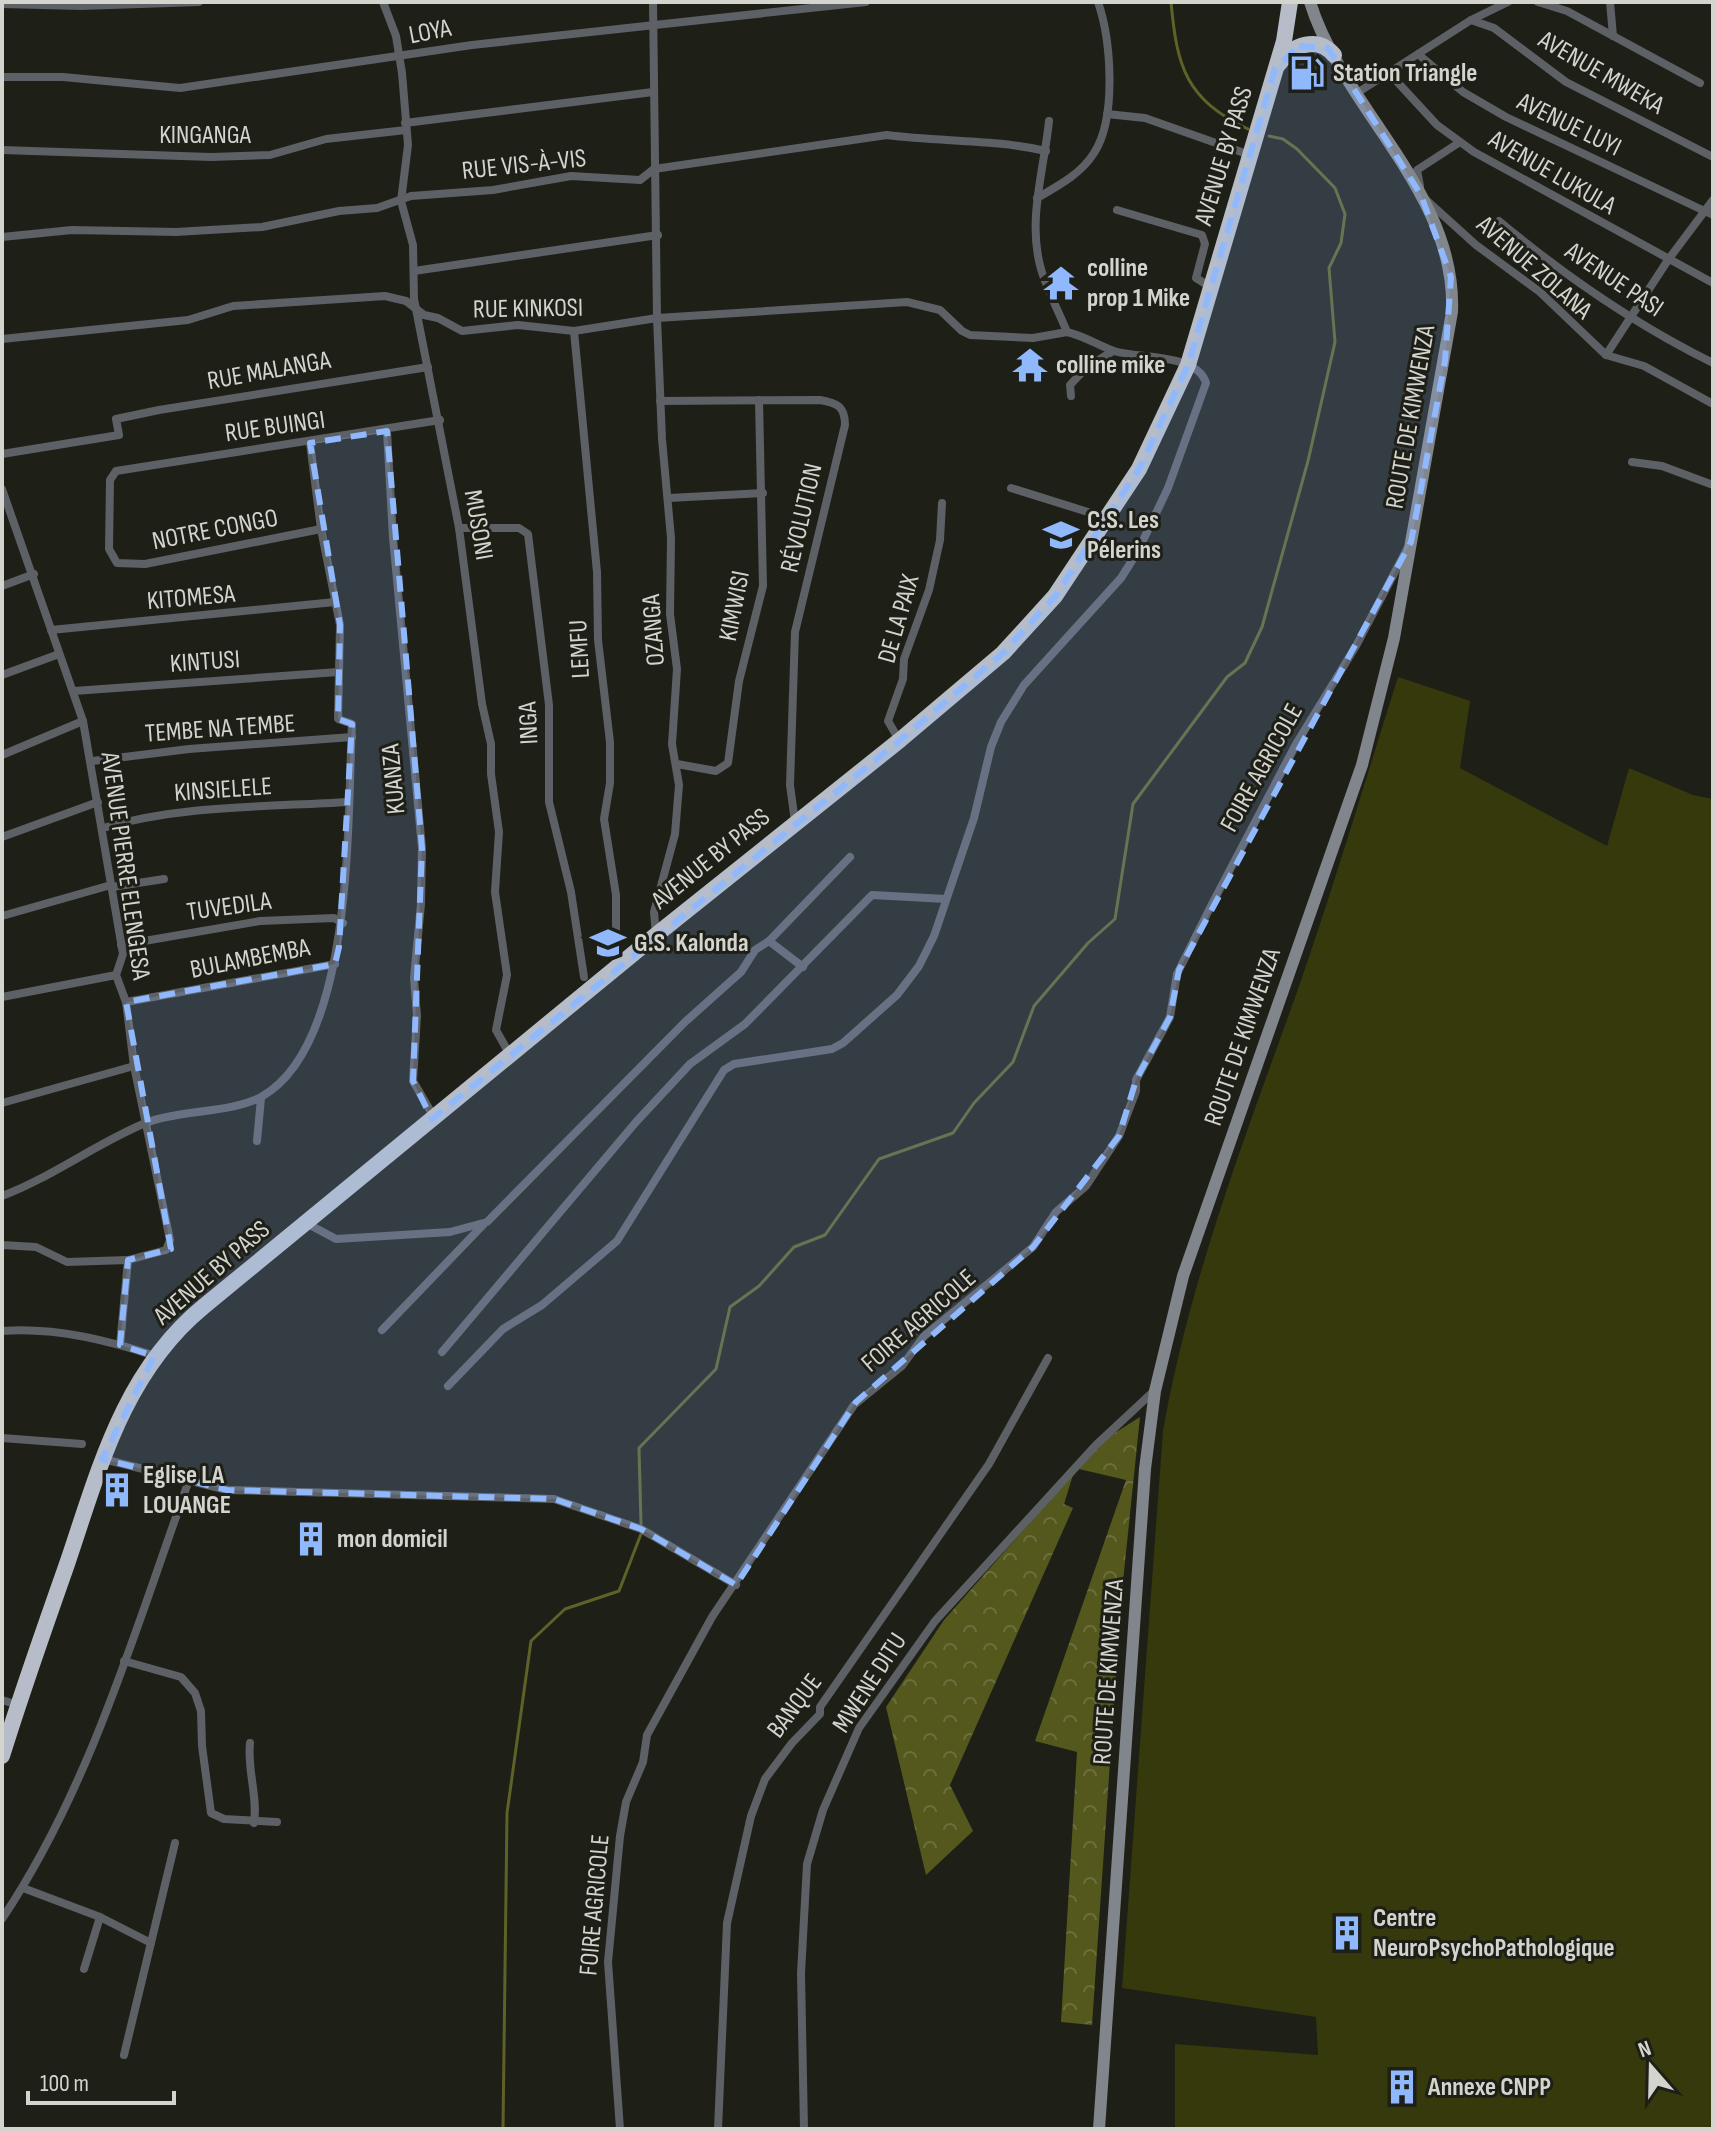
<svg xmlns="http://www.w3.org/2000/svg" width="1715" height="2131" viewBox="0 0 1715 2131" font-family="'Sofia Sans Condensed',sans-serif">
<defs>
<pattern id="forest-crowns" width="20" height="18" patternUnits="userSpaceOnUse" patternTransform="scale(2)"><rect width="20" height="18" fill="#54581d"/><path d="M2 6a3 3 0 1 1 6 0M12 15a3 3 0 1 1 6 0" fill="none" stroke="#6c6f3d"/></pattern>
</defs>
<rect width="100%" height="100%" fill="#1e1f16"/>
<path fill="#36390c" d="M1398,677L1470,701L1460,768L1607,846L1629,768L1693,795L1713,799V2129H1175V2044L1318,2055L1316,2017L1122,1988L1163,1431C1190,1277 1246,1135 1298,989C1334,886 1365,781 1398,677Z"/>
<polygon fill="url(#forest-crowns)" points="1140,1417 1121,1601 1092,2025 1061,2022 1077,1752 1035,1741 1126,1480 1079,1469 1073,1475 1064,1504 1073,1508 950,1785 973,1831 926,1875 886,1707 944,1620 1102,1441"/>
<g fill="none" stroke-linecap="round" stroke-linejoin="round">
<g stroke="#5e6228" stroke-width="3">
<path d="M1171,2C1177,68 1186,99 1248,129"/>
<polyline points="641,1524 639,1448 716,1369 730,1307 759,1286 794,1247 825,1235 879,1159 953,1133 974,1103 1013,1062 1034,1006 1088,943 1115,919 1133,804 1227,677 1245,663 1262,627 1308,461 1335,342 1329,268 1341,243 1345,214 1335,188 1297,149 1283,139 1269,136"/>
<polyline points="503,2129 507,1813 531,1641 565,1609 619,1591 641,1534"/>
</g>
<g stroke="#5d6064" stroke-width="8">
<polyline points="383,2 396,36 402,73 408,145 401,201 413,245 414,299 459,528 482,704 491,744 491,774 499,832 495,892 507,975 496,1030 510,1055"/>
<polyline points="653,2 657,318 662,439 671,538 670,614 677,669 672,744 679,785 675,834 654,912 656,935"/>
<polyline points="1538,2 1567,11 1700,83"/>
<polyline points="1610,2 1613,36"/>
<polyline points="2,4 81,6 199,2"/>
<polyline points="1471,20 1494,28 1566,82 1713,157"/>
<polyline points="1418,54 1463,92 1506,117 1713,215"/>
<polyline points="1389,73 1437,125 1474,152 1713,283"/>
<polyline points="2,77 63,77 180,88 472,45 866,2"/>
<polyline points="1357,93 1471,20 1508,2"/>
<polyline points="1107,114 1145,118 1250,155"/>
<polyline points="405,123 653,92"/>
<polyline points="2,150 211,157 270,155 326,139 406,130"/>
<polyline points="1420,186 1417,170 1460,142"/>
<path d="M1037,198C1058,186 1081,174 1094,153C1117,118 1111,40 1098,2"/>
<polyline points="1424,198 1476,245 1540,292 1606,355 1644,366 1713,404"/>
<polyline points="1117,210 1202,235 1205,244 1196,278 1209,286"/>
<path d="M1499,221C1565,276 1636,325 1713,363"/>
<path d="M2,237L72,230L176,232L262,227L339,211L377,208L411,196L493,190L571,176L640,180L654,169L887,135C940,142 993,139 1046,151"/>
<polyline points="414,271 658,235"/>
<polyline points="574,331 597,572 598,640 610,742 610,783 604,819 616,895 616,947 622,962"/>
<polyline points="2,339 188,320 233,306 385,296 406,301 424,315 438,318 462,331 518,325 574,331 657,318 907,302 940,310 962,331 970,335 1033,338 1067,332"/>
<polyline points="1606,355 1668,260 1713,200"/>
<polyline points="1071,396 1070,385 1086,368 1113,351"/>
<path d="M660,401L820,400C837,403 845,406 845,425L795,632L790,785L795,822"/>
<polyline points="387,431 393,537 422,848 421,904 414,978 417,1016 413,1081 434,1117"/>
<polyline points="2,454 119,435 116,419 159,410 428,367"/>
<polyline points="1632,462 1662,466 1713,485"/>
<polyline points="1011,488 1107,518"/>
<polyline points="2,489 83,721 123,954 116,975 126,1002 134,1066 170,1240 166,1250 128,1260 67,1262 36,1247 2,1245"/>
<polyline points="669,498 763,493"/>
<polyline points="459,528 519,528 528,534 549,705 549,802 571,892 584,977"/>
<polyline points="321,529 145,564 117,563 109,549 110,480 116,471 440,420"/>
<polyline points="2,586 34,574"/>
<polyline points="51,630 335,602"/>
<polyline points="2,675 59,654"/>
<polyline points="74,691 338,672"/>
<polyline points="899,740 888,721 903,679 904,659 929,590 940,540 942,503"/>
<polyline points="2,755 83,721"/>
<polyline points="92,761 189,749 352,737"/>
<polyline points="677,764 716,771 728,763 739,681 763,586 759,400"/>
<path d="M103,828C182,805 266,807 348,802"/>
<polyline points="2,837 98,802"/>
<polyline points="112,887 164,879"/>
<polyline points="2,916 111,885"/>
<polyline points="769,941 803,967"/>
<polyline points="121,945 260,921 334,918 343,923"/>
<polyline points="2,997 116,975"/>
<polyline points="126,1002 335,964"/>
<polyline points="2,1103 134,1066"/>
<polyline points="257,1141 261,1098"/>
<path d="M2,1196C52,1177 94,1145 143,1124C175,1110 233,1113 261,1097C355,1045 347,817 352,724L338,719L340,625L321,529L310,443"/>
<polyline points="308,1224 336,1239 450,1232 487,1222 685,1022 741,972 755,950 769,941 850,857"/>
<polyline points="382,1330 483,1225"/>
<path d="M2,1331C52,1327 108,1340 155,1356"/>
<polyline points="120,1345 128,1260"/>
<polyline points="442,1352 636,1122 690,1064 745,1024 872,895 946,899"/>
<path d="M448,1386L503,1329L542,1305L617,1241L724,1070L734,1064L832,1049L843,1043L897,995L919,966L934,936L974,818L991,747L1001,722L1024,685L1121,578L1138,551L1168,488L1206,383C1197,353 1139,359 1114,351C1098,345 1084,336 1067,332C1059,312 1047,290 1041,269C1027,221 1044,170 1049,121"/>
<polyline points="2,1438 82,1444"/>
<polyline points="103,1459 227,1490 554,1499 641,1529 736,1585"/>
<polyline points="124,1661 181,1677 195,1693 201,1711 202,1746 211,1813 224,1819 277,1822"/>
<polyline points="2,1700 18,1705"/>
<path d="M250,1743C247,1771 258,1795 254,1823"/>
<polyline points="23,1888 100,1917 151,1943"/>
<path d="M2,1919C90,1788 135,1630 188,1483"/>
<polyline points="84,1969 100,1917"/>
<polyline points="124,2055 175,1843"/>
<polyline points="620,2129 608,1962 620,1836 626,1802 643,1762 647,1735 712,1617 854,1405 902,1366 924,1336 1033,1247 1056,1212 1086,1186 1119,1136 1136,1091 1136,1080 1170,1017 1177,974 1211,906 1296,744 1356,646 1407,549"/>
<polyline points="718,2129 727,1923 751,1816 765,1779 792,1743 820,1714 820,1707 989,1464 1048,1358"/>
<polyline points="804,2129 801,1973 807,1864 823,1810 859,1728 935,1621 1096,1445 1154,1391"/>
</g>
<path stroke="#81858c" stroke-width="12" d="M1099,2129L1145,1469L1155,1391L1183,1276L1362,765L1394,638L1452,312C1457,192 1343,109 1310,2"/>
<g stroke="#b6bdc8" stroke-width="16">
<path d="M1279,64C1292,45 1317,35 1334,55"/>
<path d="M2,1756C22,1691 45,1627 67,1564C99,1470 123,1373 203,1307L656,935L900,740L1003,653L1055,596L1139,469L1188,365L1284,41L1290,2"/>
</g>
</g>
<path fill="#90b8fd" fill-opacity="0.2" stroke="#90b8fd" stroke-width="6" stroke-dasharray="16 10" stroke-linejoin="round" d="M1299,46L1328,48L1421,195L1451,277L1445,361L1411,542L1179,970L1170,1017L1136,1080L1119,1136L1033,1247L856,1402L736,1585L641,1529L554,1499L227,1490L102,1459L154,1356L120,1345L128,1260L171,1249L126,1002L335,964L339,947L352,724L338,719L340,625L310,443L387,431L422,848L413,1081L432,1119L900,740L1003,653L1055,596L1139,469L1188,365L1275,69Z"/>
<defs>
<g id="fuel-bare" transform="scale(2.76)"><path d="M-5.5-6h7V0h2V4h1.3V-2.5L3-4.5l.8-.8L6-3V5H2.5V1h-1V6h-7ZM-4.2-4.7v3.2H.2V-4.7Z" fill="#90b8fd" stroke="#1e1f16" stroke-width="2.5" paint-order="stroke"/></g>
<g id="temple-bare" transform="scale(2.76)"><path d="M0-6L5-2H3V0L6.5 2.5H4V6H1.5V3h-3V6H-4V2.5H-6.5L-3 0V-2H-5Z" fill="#90b8fd" stroke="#1e1f16" stroke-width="2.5" paint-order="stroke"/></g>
<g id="school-bare" transform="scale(2.76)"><path d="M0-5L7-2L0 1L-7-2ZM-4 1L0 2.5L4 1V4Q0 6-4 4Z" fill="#90b8fd" stroke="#1e1f16" stroke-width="2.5" paint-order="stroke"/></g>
<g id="building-bare" transform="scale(2.76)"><path d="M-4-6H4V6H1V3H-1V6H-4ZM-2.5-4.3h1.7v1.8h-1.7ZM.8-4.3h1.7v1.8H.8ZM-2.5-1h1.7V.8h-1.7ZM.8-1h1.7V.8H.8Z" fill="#90b8fd" stroke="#1e1f16" stroke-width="2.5" paint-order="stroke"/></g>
</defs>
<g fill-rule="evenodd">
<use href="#fuel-bare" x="1307" y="73"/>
<use href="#temple-bare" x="1061" y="283"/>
<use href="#temple-bare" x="1030" y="365"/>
<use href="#school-bare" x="1061" y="535"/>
<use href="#school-bare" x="608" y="943"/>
<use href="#building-bare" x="117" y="1490"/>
<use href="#building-bare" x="311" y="1539"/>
<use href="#building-bare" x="1347" y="1933"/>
<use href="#building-bare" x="1402" y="2087"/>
</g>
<g text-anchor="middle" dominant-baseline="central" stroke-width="6" stroke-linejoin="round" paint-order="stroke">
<g font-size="26" fill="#d3d4ce" stroke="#1e1f16">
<text transform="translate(430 32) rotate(-11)">LOYA</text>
<text transform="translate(1601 73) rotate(30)">AVENUE MWEKA</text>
<text transform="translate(1569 125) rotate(26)">AVENUE LUYI</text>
<text x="205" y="135">KINGANGA</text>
<text transform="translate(1224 156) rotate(-73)">AVENUE BY PASS</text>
<text transform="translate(524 165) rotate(-6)">RUE VIS-À-VIS</text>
<text transform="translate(1552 173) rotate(30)">AVENUE LUKULA</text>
<text transform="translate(1534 268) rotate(41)">AVENUE ZOLANA</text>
<text transform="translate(1614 280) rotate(34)">AVENUE PASI</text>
<text transform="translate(528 309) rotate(-1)">RUE KINKOSI</text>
<text transform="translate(269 371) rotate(-10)">RUE MALANGA</text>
<text transform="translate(1411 417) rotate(-80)">ROUTE DE KIMWENZA</text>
<text transform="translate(275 427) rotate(-8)">RUE BUINGI</text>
<text transform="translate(802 518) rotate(-77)">RÉVOLUTION</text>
<text transform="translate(478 525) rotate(80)">MUSONI</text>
<text transform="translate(215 530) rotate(-11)">NOTRE CONGO</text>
<text transform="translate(191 598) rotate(-5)">KITOMESA</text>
<text transform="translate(735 606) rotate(-79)">KIMWISI</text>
<text transform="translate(899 619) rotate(-74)">DE LA PAIX</text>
<text transform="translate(654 630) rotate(-94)">OZANGA</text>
<text transform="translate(580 649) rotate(-93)">LEMFU</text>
<text transform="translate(205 662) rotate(-4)">KINTUSI</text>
<text transform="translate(529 723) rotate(-93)">INGA</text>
<text transform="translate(220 729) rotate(-4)">TEMBE NA TEMBE</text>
<text transform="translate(1262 768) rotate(-61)">FOIRE AGRICOLE</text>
<text transform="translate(394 779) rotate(-95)">KUANZA</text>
<text transform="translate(223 790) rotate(-4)">KINSIELELE</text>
<text transform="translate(711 859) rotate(-39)">AVENUE BY PASS</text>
<text transform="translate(125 866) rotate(82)">AVENUE PIERRE ELENGESA</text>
<text transform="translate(229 907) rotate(-8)">TUVEDILA</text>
<text transform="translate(250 959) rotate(-11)">BULAMBEMBA</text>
<text transform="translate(1243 1037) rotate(-71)">ROUTE DE KIMWENZA</text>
<text transform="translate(212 1273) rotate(-41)">AVENUE BY PASS</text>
<text transform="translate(919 1321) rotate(-41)">FOIRE AGRICOLE</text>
<text transform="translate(1109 1672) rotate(-86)">ROUTE DE KIMWENZA</text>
<text transform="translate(870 1683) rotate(-57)">MWENE DITU</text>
<text transform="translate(795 1706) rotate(-53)">BANQUE</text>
<text transform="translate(595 1905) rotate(-85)">FOIRE AGRICOLE</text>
</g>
<g font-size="26" font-weight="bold" fill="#d3d4ce" stroke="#1e1f16" text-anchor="start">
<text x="1333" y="73">Station Triangle</text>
<text x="1087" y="268">colline<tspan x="1087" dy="30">prop 1 Mike</tspan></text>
<text x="1056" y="365">colline mike</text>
<text x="1087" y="520">C.S. Les<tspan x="1087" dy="30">Pélerins</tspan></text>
<text x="634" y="943">G.S. Kalonda</text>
<text x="143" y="1475">Eglise LA<tspan x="143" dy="30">LOUANGE</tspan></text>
<text x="337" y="1539">mon domicil</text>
<text x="1373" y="1918">Centre<tspan x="1373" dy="30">NeuroPsychoPathologique</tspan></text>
<text x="1428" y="2087">Annexe CNPP</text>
</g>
</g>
<rect width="1715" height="2131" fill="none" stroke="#d3d4ce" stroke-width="8"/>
<g transform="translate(1651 2067) rotate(340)" stroke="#1e1f16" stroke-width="6" paint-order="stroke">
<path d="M0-6L14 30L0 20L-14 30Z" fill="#d3d4ce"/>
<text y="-12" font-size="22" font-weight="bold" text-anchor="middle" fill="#d3d4ce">N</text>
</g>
<path d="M28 2091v12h146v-12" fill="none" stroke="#d3d4ce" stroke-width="4"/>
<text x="40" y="2091" font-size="24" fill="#d3d4ce" stroke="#1e1f16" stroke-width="6" paint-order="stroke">100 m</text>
</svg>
